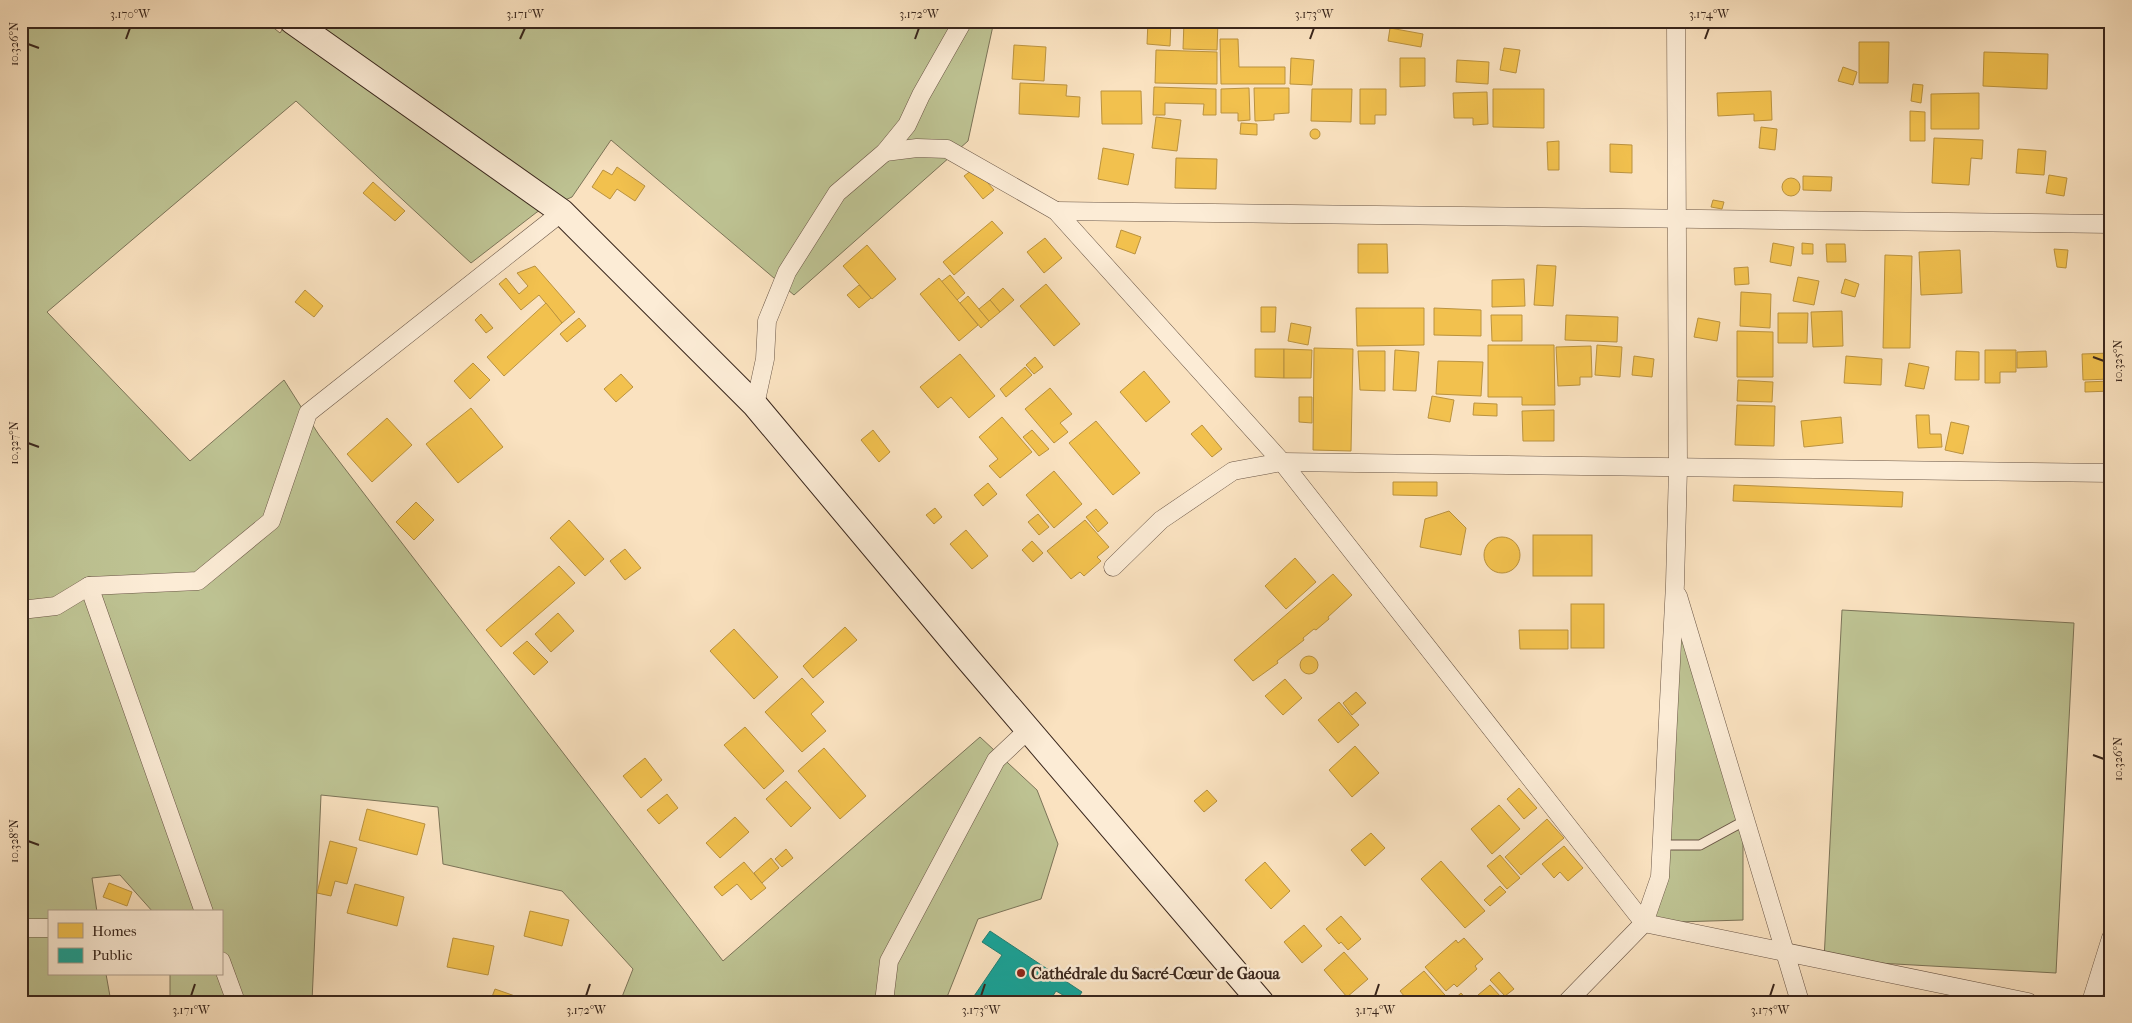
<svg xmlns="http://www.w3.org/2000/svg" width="2132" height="1023" viewBox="0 0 2132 1023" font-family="'IM FELL French Canon',serif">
<rect width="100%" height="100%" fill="#fae2c0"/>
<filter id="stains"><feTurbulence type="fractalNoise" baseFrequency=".004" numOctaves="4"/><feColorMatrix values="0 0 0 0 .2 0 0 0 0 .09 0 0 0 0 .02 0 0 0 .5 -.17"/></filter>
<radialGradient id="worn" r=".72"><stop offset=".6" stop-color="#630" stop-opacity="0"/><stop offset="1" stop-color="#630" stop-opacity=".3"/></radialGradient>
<g fill="#bec393" stroke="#7c7458">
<polygon points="21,21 265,21 280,33 288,21 994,21 968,141 794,295 611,140 572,197 537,212 471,263 296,101 47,312 190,461 284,380 319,435 723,961 980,737 1037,790 1058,844 1041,899 978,919 945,1002 620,1002 633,969 562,891 443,864 438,807 321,795 312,1002 170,1002 170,974 221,974 221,912 153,912 120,875 92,878 97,912 49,912 49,974 106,974 111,1002 21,1002"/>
<polygon points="1675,584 1743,830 1743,920 1644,923 1660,877"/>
<polygon points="1842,610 2074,623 2056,973 1824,960"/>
</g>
<g fill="#f2c14e" stroke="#ba923f">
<polygon points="1148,21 1171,21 1170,46 1147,44"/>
<polygon points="1184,21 1218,21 1217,50 1183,49"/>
<polygon points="1390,28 1423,34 1421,47 1388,41"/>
<polygon points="1220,39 1238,39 1239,67 1285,67 1285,84 1221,84"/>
<polygon points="1859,42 1889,42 1888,83 1859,83"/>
<polygon points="1014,45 1046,47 1044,81 1012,79"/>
<polygon points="1504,48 1520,50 1516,73 1500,70"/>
<polygon points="1156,50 1217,52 1217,84 1155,83"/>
<polygon points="1984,52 2048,54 2047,89 1983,86"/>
<polygon points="1291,58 1314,60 1312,85 1290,84"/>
<polygon points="1400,58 1425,58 1425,86 1400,87"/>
<polygon points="1457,60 1489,62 1488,84 1456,82"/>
<polygon points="1843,67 1857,72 1853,85 1838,81"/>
<polygon points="1020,83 1067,85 1066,96 1080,97 1079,117 1019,114"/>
<polygon points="1913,84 1923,85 1921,103 1911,101"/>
<polygon points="1154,87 1216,89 1216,115 1203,115 1204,104 1165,103 1165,115 1153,115"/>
<polygon points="1249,88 1250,120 1238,121 1238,113 1221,113 1221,89"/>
<polygon points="1254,88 1289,88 1289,113 1274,114 1274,120 1255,121"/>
<polygon points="1312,89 1352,89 1351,122 1311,121"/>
<polygon points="1360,89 1386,89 1386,115 1375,115 1375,124 1360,124"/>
<polygon points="1493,89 1544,89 1544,128 1493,127"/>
<polygon points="1101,91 1141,91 1142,124 1102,124"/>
<polygon points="1771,91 1772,120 1754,121 1754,114 1718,116 1717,93"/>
<polygon points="1487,92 1488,124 1473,125 1473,118 1454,118 1453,93"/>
<polygon points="1979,93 1979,129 1931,129 1931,94"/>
<polygon points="1910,111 1925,112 1925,141 1910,141"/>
<polygon points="1156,117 1181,120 1177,151 1152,148"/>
<polygon points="1241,123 1257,124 1257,135 1240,134"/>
<polygon points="1761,127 1777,129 1775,150 1759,148"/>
<circle cx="1315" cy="134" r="5"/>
<polygon points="1934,138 1983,140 1982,159 1971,158 1969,185 1932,183"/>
<polygon points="1559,141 1559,170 1548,170 1547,142"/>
<polygon points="1610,144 1632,145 1632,173 1610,172"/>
<polygon points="1103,148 1134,154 1128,185 1098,179"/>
<polygon points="2018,149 2046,151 2044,175 2016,173"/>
<polygon points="1176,158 1217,159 1216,189 1175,188"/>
<polygon points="617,167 645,186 635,201 617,189 610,199 592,187 603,170 612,175"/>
<polygon points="975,168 994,190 983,199 964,176"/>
<polygon points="2049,175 2067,178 2064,196 2046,193"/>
<polygon points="1803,176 1832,177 1831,191 1803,190"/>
<circle cx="1791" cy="187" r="9"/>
<polygon points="373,182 405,211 395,221 363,193"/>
<polygon points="1713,200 1724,202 1722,209 1711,207"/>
<polygon points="992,221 1003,233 954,275 943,262"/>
<polygon points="1121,230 1141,237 1135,254 1116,247"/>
<polygon points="1045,238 1062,258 1044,273 1027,252"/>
<polygon points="1773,243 1794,247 1791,266 1770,262"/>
<polygon points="1802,243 1813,244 1813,254 1802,254"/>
<polygon points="1358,244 1387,244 1388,273 1358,273"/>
<polygon points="1826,244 1845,244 1846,262 1827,262"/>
<polygon points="867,245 896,279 872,299 843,266"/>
<polygon points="2054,249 2068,250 2066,268 2057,267"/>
<polygon points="1960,250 1962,293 1921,295 1919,252"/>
<polygon points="1885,255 1912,256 1910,348 1883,348"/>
<polygon points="1537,265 1556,266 1553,306 1534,305"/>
<polygon points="535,266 575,312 562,323 539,295 521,310 499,284 506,278 519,294 528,286 517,273"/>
<polygon points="1748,267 1749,284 1735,285 1734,268"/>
<polygon points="950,275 965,293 957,300 941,282"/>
<polygon points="1798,277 1819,281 1814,305 1793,301"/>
<polygon points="939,278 978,325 959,341 920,294"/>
<polygon points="1524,279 1525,306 1492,307 1492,280"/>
<polygon points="1845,279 1859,284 1855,297 1841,293"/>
<polygon points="1046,284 1080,324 1054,346 1020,306"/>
<polygon points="859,285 871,298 859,308 847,295"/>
<polygon points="1003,288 1014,300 1000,312 990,300"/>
<polygon points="305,290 323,306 314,317 295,302"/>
<polygon points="1741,292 1771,294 1770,328 1740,326"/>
<polygon points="968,296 989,321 981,328 960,303"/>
<polygon points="990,300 1000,312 989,321 979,309"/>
<polygon points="546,303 562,323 504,376 487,357"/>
<polygon points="1261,307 1276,307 1275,332 1261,332"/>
<polygon points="1356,308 1424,308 1424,345 1357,346"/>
<polygon points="1434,308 1481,310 1481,336 1434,335"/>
<polygon points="1842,311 1843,346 1813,347 1811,312"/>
<polygon points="1778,313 1808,313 1807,343 1778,343"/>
<polygon points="481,314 493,328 486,333 475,320"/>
<polygon points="1491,315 1522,315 1522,341 1492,341"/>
<polygon points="1566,315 1618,317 1617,342 1565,340"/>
<polygon points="579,318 586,326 567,342 560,334"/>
<polygon points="1698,318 1720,322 1717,341 1694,337"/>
<polygon points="1291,323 1311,327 1308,345 1288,341"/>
<polygon points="1737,331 1773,332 1773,377 1737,377"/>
<polygon points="1488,345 1554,345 1555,405 1522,405 1522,397 1488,397"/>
<polygon points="1597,345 1622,347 1620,377 1595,375"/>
<polygon points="1591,346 1592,377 1580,377 1580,385 1558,386 1556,347"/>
<polygon points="1314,348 1353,349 1351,451 1313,450"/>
<polygon points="1255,349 1284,349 1284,378 1255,377"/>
<polygon points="1284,349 1312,350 1311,378 1284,378"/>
<polygon points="1395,350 1419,352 1416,391 1393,390"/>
<polygon points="1985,350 2016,350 2016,372 2000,372 2000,383 1985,383"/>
<polygon points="1358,351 1385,351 1385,391 1360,390"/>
<polygon points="1956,351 1979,352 1979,380 1955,380"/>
<polygon points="2046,351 2047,367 2017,368 2017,352"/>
<polygon points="2111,353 2111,379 2083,380 2082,354"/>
<polygon points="960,354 995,396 969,418 951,397 938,408 920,387"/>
<polygon points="1634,356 1654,359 1652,377 1632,375"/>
<polygon points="1846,356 1882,359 1881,385 1844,383"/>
<polygon points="1035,357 1043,367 1034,374 1026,365"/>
<polygon points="1438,361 1483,362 1481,396 1436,394"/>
<polygon points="473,363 490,380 470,399 454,381"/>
<polygon points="1909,363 1929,367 1924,389 1905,386"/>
<polygon points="1025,367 1032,375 1006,397 1000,389"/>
<polygon points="1144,371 1170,402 1146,422 1120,392"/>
<polygon points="621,374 633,387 616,402 604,389"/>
<polygon points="1738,380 1773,382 1772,402 1737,401"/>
<polygon points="2111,381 2111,391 2085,392 2085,382"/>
<polygon points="1050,388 1072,414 1060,423 1068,432 1054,443 1025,409"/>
<polygon points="1432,396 1454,400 1450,422 1428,418"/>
<polygon points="1299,397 1312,397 1312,423 1299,422"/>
<polygon points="1474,403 1497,404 1497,416 1473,415"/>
<polygon points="1737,405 1775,406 1774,446 1735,445"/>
<polygon points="471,408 503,447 458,483 426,444"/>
<polygon points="1554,410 1554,441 1523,441 1522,411"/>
<polygon points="1916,415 1929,415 1930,434 1941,434 1942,447 1918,448"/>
<polygon points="1002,417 1032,452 1000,478 989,466 998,459 979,437"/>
<polygon points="1841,417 1843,443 1804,447 1801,421"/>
<polygon points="387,418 412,445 372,482 347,454"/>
<polygon points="1096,421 1140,473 1113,495 1069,443"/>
<polygon points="1951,422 1969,426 1963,454 1945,450"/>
<polygon points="1202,425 1222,449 1212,457 1191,434"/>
<polygon points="873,430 890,452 879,462 861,440"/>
<polygon points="1032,430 1049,449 1039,456 1023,437"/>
<polygon points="1054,471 1082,504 1054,528 1026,495"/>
<polygon points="1393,482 1437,482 1437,496 1393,495"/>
<polygon points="988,483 997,494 983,506 974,495"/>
<polygon points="1734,485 1903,492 1902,507 1733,501"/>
<polygon points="416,502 434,520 414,540 396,522"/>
<polygon points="935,508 942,517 934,524 926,515"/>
<polygon points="1096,509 1108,523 1098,532 1086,517"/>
<polygon points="1449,511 1466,528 1461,555 1420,547 1425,519"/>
<polygon points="1038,514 1049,527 1039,535 1028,522"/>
<polygon points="569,520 604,559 585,576 550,538"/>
<polygon points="1085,520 1109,547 1097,557 1101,561 1084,576 1080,572 1071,579 1047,551"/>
<polygon points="966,530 988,556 972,569 950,544"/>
<rect x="1533" y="535" width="59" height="41"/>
<circle cx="1502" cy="555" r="18"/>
<polygon points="1032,541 1043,553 1033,562 1022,550"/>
<polygon points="625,549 641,568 625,580 610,561"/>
<polygon points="1295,558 1316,582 1286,609 1265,586"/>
<polygon points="559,566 575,583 501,647 486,630"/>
<polygon points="1333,574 1352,595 1328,617 1329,619 1316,630 1314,629 1303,638 1304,640 1277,661 1278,663 1253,681 1234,660"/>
<rect x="1571" y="604" width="33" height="44"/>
<polygon points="558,613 574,631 551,652 535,634"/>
<polygon points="845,627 857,640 813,678 803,666"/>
<polygon points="734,629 778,677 754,699 710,651"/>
<polygon points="1519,630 1568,630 1568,649 1520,649"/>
<polygon points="527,641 548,662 534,675 513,653"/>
<circle cx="1309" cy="665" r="9"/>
<polygon points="802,678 824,702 811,714 826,731 802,752 765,712"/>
<polygon points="1285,679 1302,698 1283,715 1265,696"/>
<polygon points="1356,692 1366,703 1352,715 1343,703"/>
<polygon points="1339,702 1359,725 1338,743 1318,720"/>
<polygon points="745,727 784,771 764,789 724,745"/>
<polygon points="1355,746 1379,773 1352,797 1329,770"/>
<polygon points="824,748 866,796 840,819 798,771"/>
<polygon points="645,758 662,780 641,798 623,776"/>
<polygon points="786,781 811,808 791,827 766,799"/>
<polygon points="1519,788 1537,808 1524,819 1507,799"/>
<polygon points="1207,790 1217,801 1204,812 1194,801"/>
<polygon points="667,794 678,808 659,824 647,810"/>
<polygon points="1499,805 1520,829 1492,854 1471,829"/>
<polygon points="367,809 425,824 417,855 359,840"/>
<polygon points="735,817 749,832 720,858 706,843"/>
<polygon points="1547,819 1564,838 1521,875 1505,857"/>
<polygon points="1371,833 1385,848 1365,866 1351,850"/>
<polygon points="330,841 357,848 347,884 335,881 331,896 317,893"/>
<polygon points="1564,846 1583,868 1568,881 1560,872 1554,878 1542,864"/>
<polygon points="786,849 793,858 782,867 775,859"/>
<polygon points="1500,855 1520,878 1507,889 1487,866"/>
<polygon points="771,858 779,868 762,883 754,873"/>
<polygon points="1441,861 1485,911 1465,928 1421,879"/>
<polygon points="744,862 766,888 751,900 737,884 722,896 714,887"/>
<polygon points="1265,862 1290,891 1271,909 1245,880"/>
<polygon points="109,883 132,892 127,906 103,897"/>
<polygon points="355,884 404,897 397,926 347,913"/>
<polygon points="1500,886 1506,892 1490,906 1484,900"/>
<polygon points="530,911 569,920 562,946 524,936"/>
<polygon points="1341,916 1361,939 1348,950 1341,942 1339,944 1326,929"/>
<polygon points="1304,925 1322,946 1302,963 1284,942"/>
<polygon points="453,938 494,946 488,975 447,967"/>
<polygon points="1464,938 1483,959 1475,966 1477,969 1457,987 1454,984 1446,991 1425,967 1456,940 1458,943"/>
<polygon points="1344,952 1368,979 1347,997 1324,970"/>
<polygon points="1424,971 1451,1002 1409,1002 1400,991"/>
<polygon points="1499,972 1514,989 1505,996 1490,980"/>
<polygon points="1490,985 1501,997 1496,1002 1484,1002 1478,995"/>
<polygon points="495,989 532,1002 490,1002"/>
<polygon points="1461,993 1469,1002 1452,1002 1452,1001"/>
</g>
<polygon fill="#17a398" stroke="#217e73" points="990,931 1082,992 1075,1002 1056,991 1049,1002 970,1002 1002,955 982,942"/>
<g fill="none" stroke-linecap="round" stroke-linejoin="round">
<g stroke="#695545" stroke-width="11">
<polyline id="service" points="1661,845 1700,845 1746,820"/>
</g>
<g stroke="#695545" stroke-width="19">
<g id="minor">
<polyline points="885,152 917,148 947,149 1056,211 1282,462 1644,923 2028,1002"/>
<polyline points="1056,211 2111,224"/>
<polyline points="755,405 765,359 767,321 787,272 837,193 885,152 907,125 921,95 963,21"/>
<polyline points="1113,567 1161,520 1233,471 1282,462 2111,473"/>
<polyline points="89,586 204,912"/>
<polyline points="1678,596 1800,1002"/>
<polyline points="21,610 56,606 89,586 198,581 271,521 308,413 562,212"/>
<polyline points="21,928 49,928"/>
<polyline points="221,961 236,1002"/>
<polyline points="884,1002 889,961 996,760 1028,730"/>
<polyline points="1567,1002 1644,923 1660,877 1675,584 1678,468 1676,21"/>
<polyline points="2091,1002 2111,938"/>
<polyline points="2108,1002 2111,1000"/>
</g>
</g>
<g stroke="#39261c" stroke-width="27">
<polyline id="secondary" points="292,21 562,212 755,405 967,658 1261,1002"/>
</g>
<use href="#service" stroke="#fcecd6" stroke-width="9"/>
<use href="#minor" stroke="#fcecd6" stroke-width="18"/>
<use href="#secondary" stroke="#fcecd6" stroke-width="25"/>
</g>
<path fill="none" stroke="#39261c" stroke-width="2" d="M126,39L130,28M520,39L525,28M915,39L919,28M1310,39L1314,28M1705,39L1709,28M28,44L39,48M2093,357L2104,361M28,443L39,447M2093,755L2104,759M28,841L39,845M191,996L195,984M586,996L590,984M981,996L985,984M1375,996L1379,984M1770,996L1774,984"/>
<circle fill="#8f2418" stroke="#fcecd6" stroke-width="2" cx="1021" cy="973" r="5"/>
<g text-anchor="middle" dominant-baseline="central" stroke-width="5" stroke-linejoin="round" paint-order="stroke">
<g font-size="16" font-weight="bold" fill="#39261c" stroke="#fcecd6" text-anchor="start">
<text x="1031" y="973">Cathédrale du Sacré-Cœur de Gaoua</text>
</g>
</g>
<rect width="2132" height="1023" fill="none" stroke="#fae2c0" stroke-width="55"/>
<rect x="48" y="910" width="175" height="65" fill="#fcecd6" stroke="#ae9d8c"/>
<rect x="58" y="923" width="25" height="15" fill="#f2c14e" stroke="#ae9d8c"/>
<text x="92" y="936" font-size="15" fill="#39261c">Homes</text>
<rect x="58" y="948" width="25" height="15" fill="#17a398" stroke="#ae9d8c"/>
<text x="92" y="960" font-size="15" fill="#39261c">Public</text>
<rect x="28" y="28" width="2076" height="968" fill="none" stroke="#39261c" stroke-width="2"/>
<g font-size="12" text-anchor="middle" fill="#39261c">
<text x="130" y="18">3.170°W</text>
<text x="525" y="18">3.171°W</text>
<text x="919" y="18">3.172°W</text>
<text x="1314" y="18">3.173°W</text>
<text x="1709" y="18">3.174°W</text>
<text transform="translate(14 44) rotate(-90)" y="4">10.326°N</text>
<text transform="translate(2118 361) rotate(-90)" y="4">10.325°N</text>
<text transform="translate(14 443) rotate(-90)" y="4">10.327°N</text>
<text transform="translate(2118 759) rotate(-90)" y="4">10.326°N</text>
<text transform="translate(14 841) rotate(-90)" y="4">10.328°N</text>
<text x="191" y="1014">3.171°W</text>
<text x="586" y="1014">3.172°W</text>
<text x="981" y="1014">3.173°W</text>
<text x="1375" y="1014">3.174°W</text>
<text x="1770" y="1014">3.175°W</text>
</g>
<rect width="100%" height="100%" filter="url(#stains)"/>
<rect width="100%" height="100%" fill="url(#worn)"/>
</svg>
